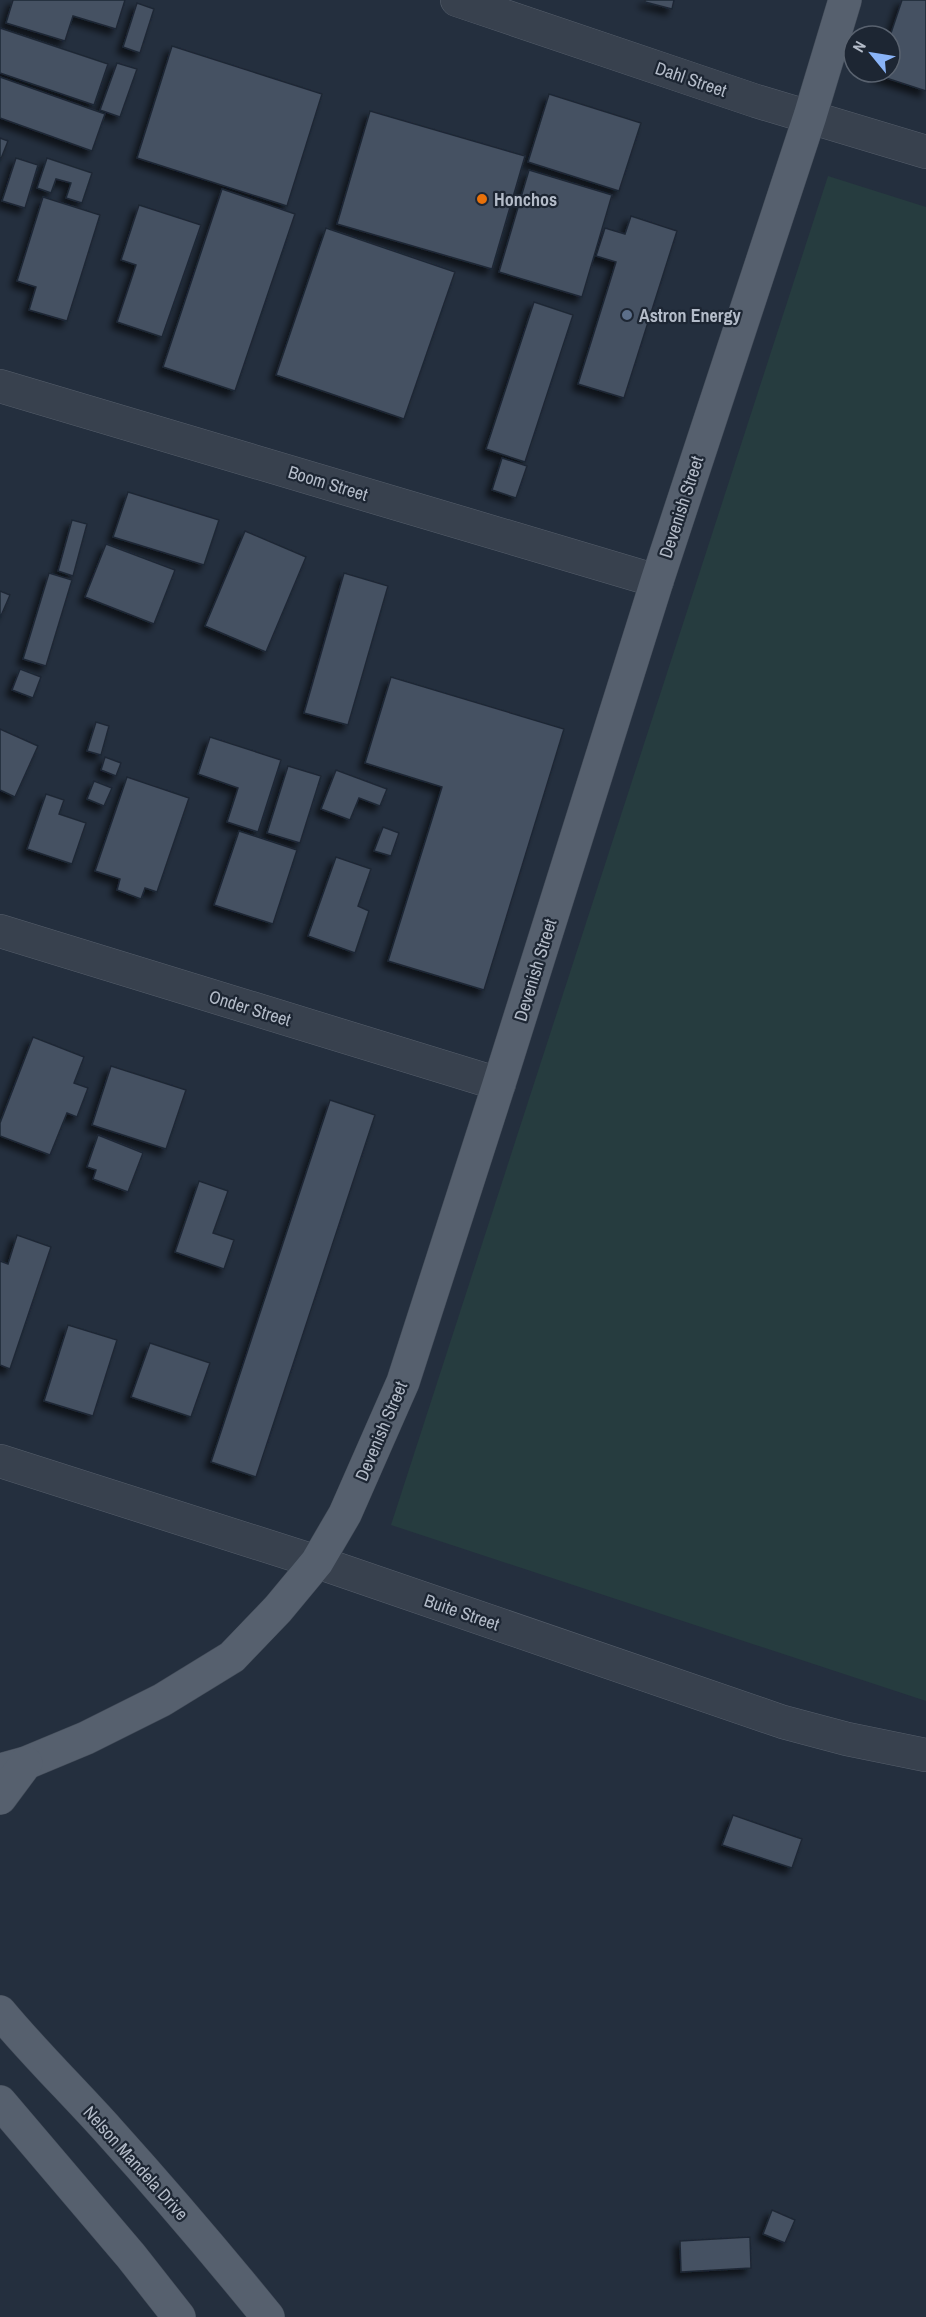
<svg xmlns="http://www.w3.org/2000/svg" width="926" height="2317" viewBox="0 0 926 2317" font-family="'Archivo Narrow',sans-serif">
<defs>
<filter id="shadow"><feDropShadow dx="-5.5" dy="5.5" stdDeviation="3" flood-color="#0009"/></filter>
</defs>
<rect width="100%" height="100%" fill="#242f3e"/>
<polygon fill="#263c3f" points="828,176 926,207 926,1701 391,1525"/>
<g fill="#455162" stroke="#1f2835" stroke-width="1.5" filter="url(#shadow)">
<polygon points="13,0 125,0 116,29 73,16 65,41 6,23"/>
<polygon points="645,0 674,0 672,9 645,2"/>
<polygon points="902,0 926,0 926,91 877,75 878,72 890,72 890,36"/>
<polygon points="137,3 154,9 140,53 123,47"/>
<polygon points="0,28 108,64 94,105 0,73"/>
<polygon points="172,46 322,94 287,206 137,158"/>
<polygon points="117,63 137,69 120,117 100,110"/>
<polygon points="0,77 105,114 92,151 0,118"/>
<polygon points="549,94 641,123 619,191 528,162"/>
<polygon points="370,111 525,156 492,269 337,224"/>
<polygon points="0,138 8,141 0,161"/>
<polygon points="16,158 38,165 25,208 2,201"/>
<polygon points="47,158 92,173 82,203 66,198 71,183 56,179 51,193 37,188"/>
<polygon points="529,170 612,195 582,297 499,272"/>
<polygon points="222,189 295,214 235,391 163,367"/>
<polygon points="43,197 100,215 67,321 29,310 36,287 17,281"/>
<polygon points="139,205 201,225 162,337 117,322 136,265 121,260"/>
<polygon points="631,216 677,231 624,398 578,384 616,262 596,256 605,228 625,234"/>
<polygon points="326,228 455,272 404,419 276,375"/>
<polygon points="534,302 573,315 525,462 486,449"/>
<polygon points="502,458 527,466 516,498 492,490"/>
<polygon points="128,492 219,520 204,565 113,537"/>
<polygon points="72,520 87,524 73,576 58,571"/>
<polygon points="245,531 306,557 266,652 205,626"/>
<polygon points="106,544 175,570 154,624 85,597"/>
<polygon points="49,573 72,580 46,666 23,659"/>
<polygon points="344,573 388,586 348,725 304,713"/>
<polygon points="0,591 10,595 0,618"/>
<polygon points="20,669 41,677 33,698 12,690"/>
<polygon points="391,677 564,729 484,990 388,961 442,787 365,763"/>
<polygon points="96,722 109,726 101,755 87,751"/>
<polygon points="0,729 38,746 15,797 0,790"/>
<polygon points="210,737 281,760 258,832 227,822 238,788 198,774"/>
<polygon points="105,757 121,763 116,776 101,770"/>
<polygon points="288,766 321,776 300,843 267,833"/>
<polygon points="336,770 387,789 380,806 359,798 350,820 321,809"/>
<polygon points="127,777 189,798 157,892 145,888 141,899 117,890 120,879 95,871"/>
<polygon points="94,781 112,788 104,806 87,799"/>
<polygon points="46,794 64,800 59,814 86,823 72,864 27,849"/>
<polygon points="383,827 399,833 391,856 374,851"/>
<polygon points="239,831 297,850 273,924 214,905"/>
<polygon points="336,857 371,869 358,906 369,911 355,953 308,936"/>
<polygon points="33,1037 84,1057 74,1083 88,1088 77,1117 67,1113 50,1155 0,1136 0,1123"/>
<polygon points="111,1066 186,1090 166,1149 92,1125"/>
<polygon points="330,1100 375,1115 256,1477 211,1462"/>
<polygon points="98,1135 143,1153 128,1192 93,1179 96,1170 87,1167"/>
<polygon points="199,1181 228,1191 213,1233 234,1240 224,1269 175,1252"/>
<polygon points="17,1235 51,1247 10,1369 0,1365 0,1261 8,1264"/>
<polygon points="68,1325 117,1340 93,1416 44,1401"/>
<polygon points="150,1343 210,1363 191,1417 131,1397"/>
<polygon points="733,1815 802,1839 792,1868 722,1845"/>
<polygon points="772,2210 795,2220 785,2243 763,2234"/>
<polygon points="750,2237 751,2268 681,2272 680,2241"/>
</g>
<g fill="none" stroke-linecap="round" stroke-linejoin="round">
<g stroke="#565f6c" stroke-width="34">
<g id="minor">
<polyline points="457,0 756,101 926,152"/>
<polyline points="0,386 657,581"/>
<polyline points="0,931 499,1084"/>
<polyline points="0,1461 317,1562 783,1722 847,1739 926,1755"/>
</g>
</g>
<g stroke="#414a57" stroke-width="34">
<g id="major">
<polyline points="0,1770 26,1763 86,1738 162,1700 232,1657 278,1609 317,1562 345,1514 403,1382 499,1084 657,581 810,116 845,0"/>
<polyline points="0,1798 26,1763"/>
<path d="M0,2012C34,2053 72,2090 108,2130C163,2191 216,2253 268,2317"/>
<polyline points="0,2102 131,2256 179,2317"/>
</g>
</g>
<use href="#minor" stroke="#38414e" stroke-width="33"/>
<use href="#major" stroke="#56606e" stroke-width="33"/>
</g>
<circle fill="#e8710a" stroke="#1d2633" stroke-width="2" cx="482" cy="199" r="6"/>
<circle fill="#5c6f8a" stroke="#1d2633" stroke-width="2" cx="627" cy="315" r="6"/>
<g text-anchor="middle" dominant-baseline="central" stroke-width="4.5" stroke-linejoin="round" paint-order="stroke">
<g font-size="18" fill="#b4bcc9" stroke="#1d2633">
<text transform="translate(691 79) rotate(19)">Dahl Street</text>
<text transform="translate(328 483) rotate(17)">Boom Street</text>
<text transform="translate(681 507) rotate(-72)">Devenish Street</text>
<text transform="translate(535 970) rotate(-73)">Devenish Street</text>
<text transform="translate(250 1008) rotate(17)">Onder Street</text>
<text transform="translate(381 1431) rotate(-67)">Devenish Street</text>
<text transform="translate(462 1612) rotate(19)">Buite Street</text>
<text transform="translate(136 2163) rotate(48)">Nelson Mandela Drive</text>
</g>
<g font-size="18" font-weight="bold" fill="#b4bcc9" stroke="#1d2633" text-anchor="start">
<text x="494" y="199">Honchos</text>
<text x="639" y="315">Astron Energy</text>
</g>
</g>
<g transform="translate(872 54) rotate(300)"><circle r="28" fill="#1d2633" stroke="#59626f" stroke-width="1.5"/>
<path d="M0-4.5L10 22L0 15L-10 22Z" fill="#8ab4f8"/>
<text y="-9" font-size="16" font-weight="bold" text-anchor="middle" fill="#b4bcc9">N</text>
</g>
</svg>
